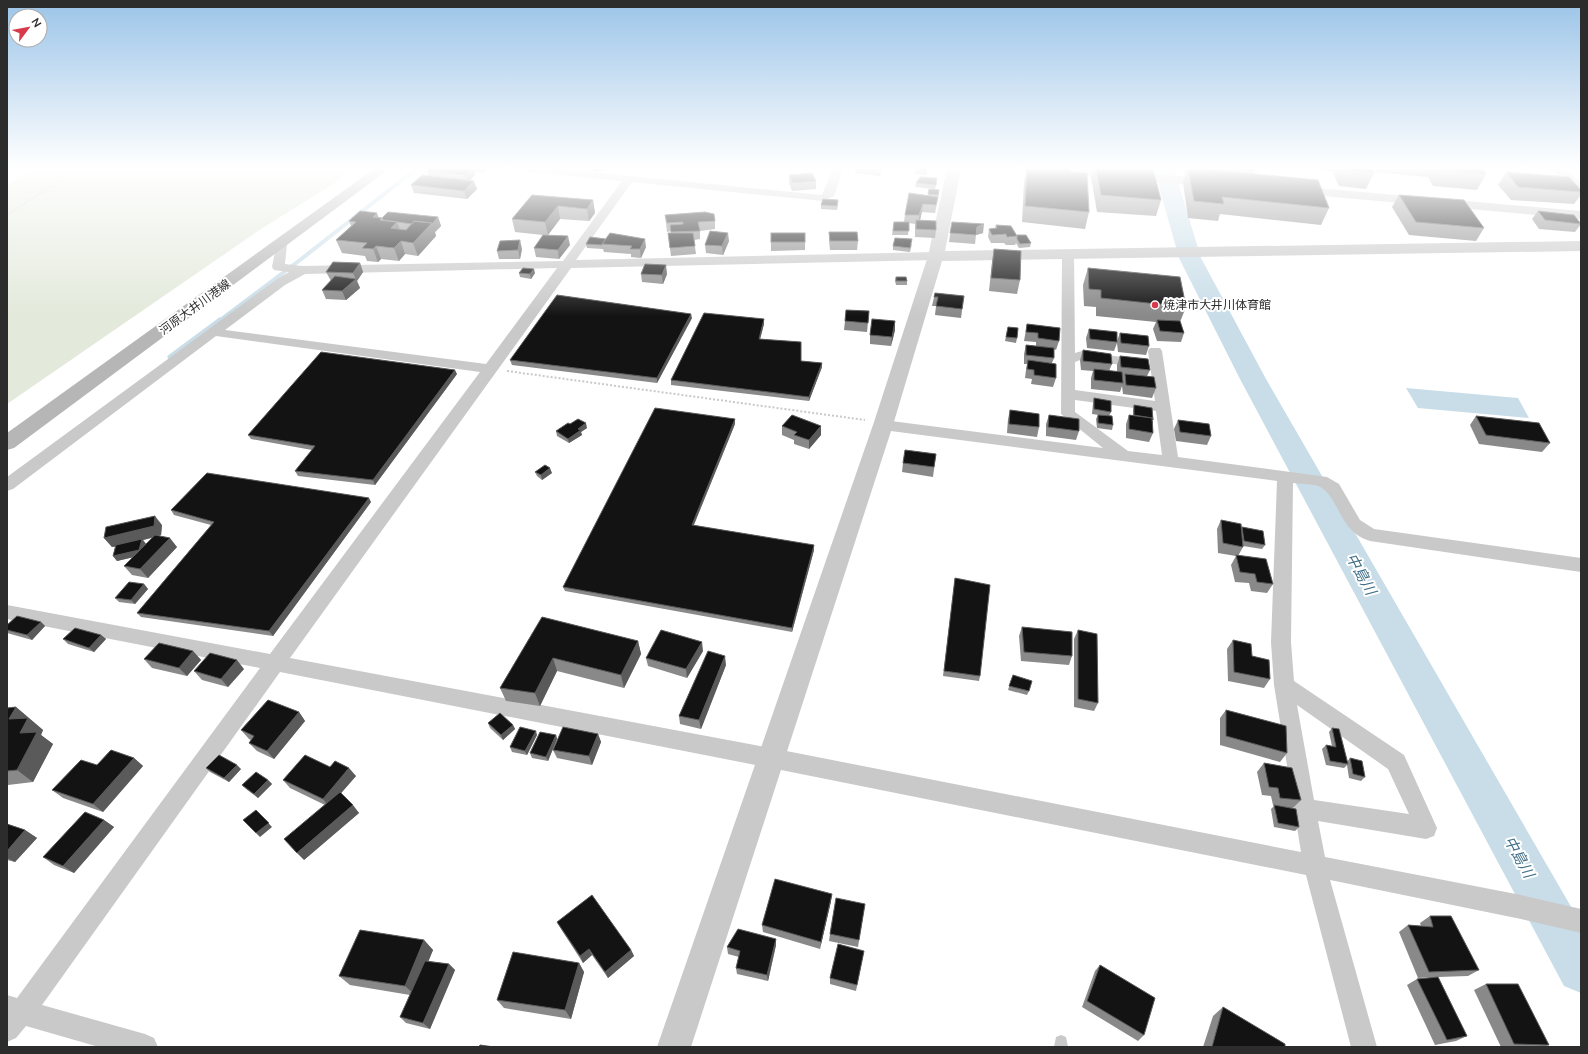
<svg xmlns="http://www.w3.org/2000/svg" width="1588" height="1054" viewBox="0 0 1588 1054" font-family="'Nunito Sans','Noto Sans JP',sans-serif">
<rect width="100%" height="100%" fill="#fff"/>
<polygon fill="#e3e9db" points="36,169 352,169 333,184 261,229 7,404 7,184"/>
<polygon fill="#c8dde8" points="1406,388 1518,398 1529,418 1418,408"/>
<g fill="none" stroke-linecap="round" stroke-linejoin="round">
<polyline stroke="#c8dde8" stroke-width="4" points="219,321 300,260 416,169"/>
<polyline stroke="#c8dde8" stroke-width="5" points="170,357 220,320"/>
<polygon fill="#c8dde8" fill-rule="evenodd" points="1154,169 1174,169 1201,258 1266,379 1581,924 1581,993 1564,986 1240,379 1179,258"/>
<polyline stroke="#c9c9c9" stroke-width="1.5" stroke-dasharray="1.5 1.5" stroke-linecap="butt" points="7,215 78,169"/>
<polyline stroke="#c9c9c9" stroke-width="2" stroke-dasharray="2 2" stroke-linecap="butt" points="507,371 865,420"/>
<polygon fill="#c9c9c9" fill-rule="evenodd" points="1061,1035 1066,1037 1068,1047 1054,1047 1056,1037"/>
<path fill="#c9c9c9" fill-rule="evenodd" d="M525,169H558L822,195L833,169H843L834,196L823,201L632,182L576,260L936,252L942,256L936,260L571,268L290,658L771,748L1301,852L1274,685L1271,642L1277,481L883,430L878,428L875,425L878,422L883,420L1103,448L1061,414L1062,254L1068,250L1074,254L1075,353L1082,351L1140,360L1145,361L1147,364L1145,367L1140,368L1083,359L1075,362V390L1155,401L1148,351L1150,348H1160L1162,351L1178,457L1327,477L1339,484L1360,520L1374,529L1581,558V572L1370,541C1337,531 1340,495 1318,486C1311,484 1301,484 1293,483L1291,642L1294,681L1404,755L1437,828L1434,836L1426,839L1318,821L1325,857L1521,895L1581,909V933L1521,919L1330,880L1377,1047H1351L1306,875L771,768L280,672L42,1005L145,1034L154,1038L158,1047H99L26,1026L16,1038L7,1042V995L17,998L260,668L7,619V605L270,654L480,372L216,336L13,489L7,491V477L277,279L289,272L274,270L272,267L277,241L281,240L287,244L285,264L302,266L563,261L622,181L530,172ZM557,268L486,364L225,330L285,285L305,274ZM1075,400L1156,411L1162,455L1128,451L1075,412ZM1297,705L1388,769L1409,814L1314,800Z"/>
<g fill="#c9c9c9" fill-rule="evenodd">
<polygon points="947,169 961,169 945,251 1581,241 1581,251 942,261 893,425 691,1047 657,1047 873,425 928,256"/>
<polygon points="1040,169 1092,169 1213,179 1218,180 1220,183 1218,186 1213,187 1047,173 1042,172"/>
<polygon points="1550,169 1565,169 1581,183 1581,194 1576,193"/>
<polygon points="1293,186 1581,211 1581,219 1288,193 1286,190 1288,187"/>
</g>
<polygon fill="#b6b6b6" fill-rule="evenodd" points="374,169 389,169 14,448 7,450 7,433"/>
</g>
<g fill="#898989" fill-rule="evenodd">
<polygon points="429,169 487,169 483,173 475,172 475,175 470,180 477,189 467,199 414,193 411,185 429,176 427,171"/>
<polygon points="591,169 607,169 595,172"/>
<polygon points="855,169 882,169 880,176 855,173"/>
<polygon points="916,169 939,169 938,170 927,169 927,172 926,175 915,174"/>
<polygon points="1027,169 1070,172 1089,212 1085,229 1022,222 1024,183"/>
<polygon points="1093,169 1153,169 1161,200 1156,216 1097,212 1091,177"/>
<polygon points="1184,169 1256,169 1254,173 1329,208 1321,225 1220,214 1218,221 1188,218 1183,183 1185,175"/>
<polygon points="1312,169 1372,169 1374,173 1366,189 1339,186 1332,171"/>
<polygon points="1374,169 1483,169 1486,174 1477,190 1433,186 1428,177 1376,172"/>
<polygon points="1506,172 1581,190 1581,195 1574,204 1511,200 1498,185"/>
<polygon points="789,175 816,181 816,189 792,191 789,183"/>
<polygon points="937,178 935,189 915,187 916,183"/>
<polygon points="929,189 939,194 935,213 922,212 920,220 936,230 935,238 915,237 915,224 909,223 908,235 892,235 894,222 904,222 905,215 928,196"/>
<polygon points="532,195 593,200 595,213 589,221 560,219 548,235 570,245 559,259 536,257 534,248 543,235 515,232 512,219"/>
<polygon points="1399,195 1484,228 1476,241 1409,235 1392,207"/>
<polygon points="821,205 838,205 837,210 821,209"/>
<polygon points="1538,211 1581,224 1575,232 1539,229 1532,219"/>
<polygon points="665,215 715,221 715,229 700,231 700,239 694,240 696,254 671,256 668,233 671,233 671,231 667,232"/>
<polygon points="438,217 441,226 435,232 436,236 418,256 405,254 399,261 381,259 378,262 367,261 365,256 342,253 336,240 351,226 349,221 382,218"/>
<polygon points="952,222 983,233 976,235 975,244 949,242"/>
<polygon points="996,225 1031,243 1030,247 1019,248 1016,243 1015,245 1006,245 1004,243 991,243 988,237 989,229 995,228"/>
<polygon points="829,232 858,241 857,250 830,250 829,241"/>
<polygon points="771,233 805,242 805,250 771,251"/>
<polygon points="590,237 646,247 641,258 631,257 631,254 604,252 603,249 587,248 586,244"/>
<polygon points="729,241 723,255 706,253 705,245"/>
<polygon points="912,244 910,252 893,250 893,246"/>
<polygon points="522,249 520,259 499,259 497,251"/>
<polygon points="994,249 1020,280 1017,294 989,291 992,262"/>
<polygon points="360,263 363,272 357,281 360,288 346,300 326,299 322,290 331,281 326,272"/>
<polygon points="1088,268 1186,307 1180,322 1184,333 1181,342 1157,341 1153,329 1156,322 1096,316 1096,307 1084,306 1083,285"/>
<polygon points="519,273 535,273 531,279 520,277"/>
<polygon points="641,274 667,274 663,284 642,282"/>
<polygon points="896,277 907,281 907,285 896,285 895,281"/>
<polygon points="935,293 964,296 961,318 935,315 936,306 932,306"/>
<polygon points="869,311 867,332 844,330 845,321"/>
<polygon points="692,318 657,383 512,365 510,360"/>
<polygon points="764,319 764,324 760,339 801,361 822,363 822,367 809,401 671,385 671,380"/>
<polygon points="895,321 895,330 891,346 870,344 870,335"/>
<polygon points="1027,324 1059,341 1056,350 1054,349 1054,358 1052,363 1056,378 1053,387 1031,384 1032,379 1025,378 1026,370 1027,364 1024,364 1024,354 1026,345 1036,346 1036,342 1024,341"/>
<polygon points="1008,327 1017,338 1016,343 1005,341"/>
<polygon points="1089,329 1117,341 1120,333 1149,346 1146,355 1118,352 1117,343 1114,351 1087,348 1086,338"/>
<polygon points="1083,350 1112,364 1109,371 1117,372 1117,365 1120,356 1150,370 1147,376 1156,388 1152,398 1123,394 1122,386 1120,392 1091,389 1091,378 1093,371 1081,370 1080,360"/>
<polygon points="457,374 375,485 298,476 295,471 312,450 251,439 248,435"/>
<polygon points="1094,398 1111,412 1109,416 1113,425 1112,430 1097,428 1096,419 1098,415 1099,415 1092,414 1093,403"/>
<polygon points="1134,405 1153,421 1153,433 1149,442 1126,438 1126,424 1129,415 1133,415 1133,410"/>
<polygon points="1010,410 1039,427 1037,437 1007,433 1008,419"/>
<polygon points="1049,415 1079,431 1076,440 1046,436 1046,424"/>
<polygon points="1476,416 1550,443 1542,452 1479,444 1470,425"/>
<polygon points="1178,420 1211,436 1207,445 1176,441 1174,429"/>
<polygon points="570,424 587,428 581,432 582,435 569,443 557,436 556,431"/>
<polygon points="735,424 694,525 814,550 792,632 565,591 563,587"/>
<polygon points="782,426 821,435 809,449 794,444 794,440 782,435"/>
<polygon points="936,454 933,477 902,472 903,463"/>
<polygon points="535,472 552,473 542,480 537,476"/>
<polygon points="371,502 273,636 141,617 137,613 211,525 174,515 171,510"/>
<polygon points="1221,520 1241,529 1242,527 1265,545 1262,549 1243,546 1243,547 1238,556 1273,584 1267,593 1251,591 1249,583 1235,582 1231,565 1236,556 1218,553 1217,529"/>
<path d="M162,525L161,535L159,536L177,547L148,578L132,575L124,566L133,557L117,561L113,556L115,547H112L104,538ZM152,538L146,544L143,540Z"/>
<polygon points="955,578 980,676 979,681 943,676"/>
<polygon points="144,584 148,589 135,604 119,602 115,598"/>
<polygon points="542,617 638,641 641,654 624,688 557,671 540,706 506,701 500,688"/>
<polygon points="41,622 45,626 32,640 7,633 7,625"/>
<polygon points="1022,627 1072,656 1069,665 1021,661 1019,636"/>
<polygon points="1078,630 1098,703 1094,711 1074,707 1074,639"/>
<polygon points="101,635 106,639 94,652 68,644 63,639"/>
<polygon points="1233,640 1252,656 1270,679 1264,688 1228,681 1227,649"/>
<polygon points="193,651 201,660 187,676 152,668 144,659"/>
<polygon points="703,651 687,678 648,666 646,658"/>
<polygon points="726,665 701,729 680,724 679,716"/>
<polygon points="244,669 228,687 202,680 194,671"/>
<polygon points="1013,675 1029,691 1027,695 1008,690"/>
<polygon points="16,707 43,730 41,735 53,744 33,782 8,785 7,784 7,708"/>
<polygon points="1226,710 1287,753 1280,762 1220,745 1220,718"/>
<polygon points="299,712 305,721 274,759 257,751 249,743 251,740 249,739 241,730"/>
<polygon points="488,723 513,725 515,729 503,740 490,728"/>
<polygon points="1332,728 1347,762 1350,758 1365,777 1361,781 1349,778 1347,765 1344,768 1326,765 1322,749 1326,745 1332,746 1329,732"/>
<polygon points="598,734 601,742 592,765 557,758 553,750"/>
<polygon points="537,735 527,755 512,752 510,747"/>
<polygon points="556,735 557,739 548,761 532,758 530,753"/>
<polygon points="134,758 143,766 103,812 63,798 52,790 97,765"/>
<polygon points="1264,763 1301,800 1293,808 1299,827 1295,831 1274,827 1271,809 1274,806 1273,805 1271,796 1262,795 1257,772"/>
<polygon points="330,767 356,776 341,793 359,813 304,860 325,805 290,788 283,780"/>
<polygon points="206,768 241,769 229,782 210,772"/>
<polygon points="268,780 272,784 258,798 246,789 242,785"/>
<polygon points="104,820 114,827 74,873 54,865 43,857"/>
<polygon points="7,824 25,830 37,838 15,862 7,860"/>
<polygon points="831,901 820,949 763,932 762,925"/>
<polygon points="865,904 858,947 829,941 830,934"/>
<polygon points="1430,916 1479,970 1468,976 1438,977 1467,1036 1456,1041 1435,1045 1407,985 1417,979 1434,977 1418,978 1399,932 1408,925 1421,926 1420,923"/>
<polygon points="557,922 631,950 634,956 608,978 592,955 583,963 561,929"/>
<polygon points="776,939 776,945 768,981 737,974 736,968 739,957 728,954 727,947"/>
<polygon points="424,940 433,950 428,961 449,964 455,970 430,1029 406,1023 400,1017 410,995 350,985 339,976"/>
<polygon points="864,951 856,991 830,984 830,978"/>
<polygon points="579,963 584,972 571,1019 504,1008 497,1000"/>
<polygon points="1100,965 1144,1035 1138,1041 1082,1007 1095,971"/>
<polygon points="1486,984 1549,1045 1543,1047 1501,1047 1474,990"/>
<polygon points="1223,1007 1285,1047 1203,1047 1213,1016"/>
</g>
<g fill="#5a5a5a">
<polygon points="471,169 474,169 475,175 467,183 465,175"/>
<polygon points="482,169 487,169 483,173"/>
<polygon points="594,169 607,169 595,172"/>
<polygon points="474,181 477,189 467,199 464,191"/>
<polygon points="593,200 595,213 589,221 587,209"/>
<polygon points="923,204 922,212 919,224 919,215"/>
<polygon points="558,206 560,219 548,235 545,222"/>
<polygon points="377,213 380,221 373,217"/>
<polygon points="438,217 441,226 435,232 436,236 418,256 413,243"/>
<polygon points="397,222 402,235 391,228"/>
<polygon points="984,224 983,233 976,235 977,227"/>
<polygon points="728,233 729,241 723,255 722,246"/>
<polygon points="568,236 570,245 559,259 558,250"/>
<polygon points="645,239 646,247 641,258 640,249"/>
<polygon points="520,240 522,249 520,259 518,250"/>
<polygon points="401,241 405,254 399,261 394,248"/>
<polygon points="376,246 381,259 378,262 373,249"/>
<polygon points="360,263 363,272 357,281 360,288 346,300 342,291 356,279 353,273"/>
<polygon points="666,265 667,274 663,284 662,275"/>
<polygon points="534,269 535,273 531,279 530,274"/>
<polygon points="691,314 692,318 657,383 657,378"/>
<polygon points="764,319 764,324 759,343 759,339"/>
<polygon points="895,321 895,330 891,346 892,337"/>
<polygon points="822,363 822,367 809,401 809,397"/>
<polygon points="455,370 457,374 375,485 373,480"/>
<polygon points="735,419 735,424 692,529 692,525"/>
<polygon points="586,423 587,428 581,432 582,435 569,443 568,439 578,429"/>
<polygon points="821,426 821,435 809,449 809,440"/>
<polygon points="550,468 552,473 542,480 541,475"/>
<polygon points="369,498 371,502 273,636 269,631"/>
<polygon points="155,516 162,525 161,535 143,540 146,544 143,555 117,561 113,556 142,540 112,547 104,538"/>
<polygon points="170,538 177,547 148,578 140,569"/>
<polygon points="814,545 814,550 792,632 792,628"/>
<polygon points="144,584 148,589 135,604 131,600"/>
<polygon points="41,622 45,626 32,640 27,635"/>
<polygon points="101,635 106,639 94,652 89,648"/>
<polygon points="638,641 641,654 624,688 621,675"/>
<polygon points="702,642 703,651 687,678 686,669"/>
<polygon points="193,651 201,660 187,676 179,668"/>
<polygon points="725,656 726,665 701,729 699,720"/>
<polygon points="553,658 557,671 540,706 535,693"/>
<polygon points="237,660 244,669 228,687 221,679"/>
<polygon points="16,707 43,730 41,735 53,744 33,782 17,770 9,719"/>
<polygon points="299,712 305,721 274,759 267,751"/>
<polygon points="513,725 515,729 503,740 501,735"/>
<polygon points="536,731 537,735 527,755 525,751"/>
<polygon points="598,734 601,742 592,765 589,756"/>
<polygon points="556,735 557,739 548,761 546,757"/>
<polygon points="134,758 143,766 103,812 93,804"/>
<polygon points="237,765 241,769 229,782 224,778"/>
<polygon points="349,768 356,776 329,807 323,799"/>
<polygon points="268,780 272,784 258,798 254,794"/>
<polygon points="353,805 359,813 304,860 297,853"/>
<polygon points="256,810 272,827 260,837 256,833"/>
<polygon points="104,820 114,827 74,873 63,866"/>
<polygon points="25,830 37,838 15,862 7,858 7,851"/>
<polygon points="832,894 831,901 820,949 821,942"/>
<polygon points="776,939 776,945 768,981 767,975"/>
<polygon points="424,940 433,950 415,995 405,986"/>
<polygon points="589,949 592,955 583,963 580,956"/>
<polygon points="631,950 634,956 608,978 605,972"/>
<polygon points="579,963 584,972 571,1019 565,1010"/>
<polygon points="449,964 455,970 430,1029 423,1023"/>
</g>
<g fill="#131313" stroke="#5a5a5a">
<polygon points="429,169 471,169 465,175 427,171"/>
<polygon points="916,169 927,169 926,171 916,170"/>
<polygon points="1027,169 1070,169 1070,172 1087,173 1089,212 1025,206"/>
<polygon points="1096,169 1153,169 1161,200 1101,195"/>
<polygon points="1188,169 1205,169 1318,180 1329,208 1222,197 1224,204 1194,201"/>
<polygon points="1346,169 1372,169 1374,173 1347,170"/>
<polygon points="1442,169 1483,169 1486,174 1442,170"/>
<polygon points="1506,172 1569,177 1581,190 1581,192 1518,187"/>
<polygon points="812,173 816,181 792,183 789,175"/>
<polygon points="422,175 474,181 464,191 411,185"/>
<polygon points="920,177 937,178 936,185 916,183"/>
<polygon points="929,189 939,190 938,195 928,194"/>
<polygon points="909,193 938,197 936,205 923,204 919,215 905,215"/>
<polygon points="532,195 593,200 587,209 558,206 545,222 512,219"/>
<polygon points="1399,195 1464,200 1484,228 1416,222"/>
<polygon points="823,199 838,200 837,206 821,205"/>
<polygon points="360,211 377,213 373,217 382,218 380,220 397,222 391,228 406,230 414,221 432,223 413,243 401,241 394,248 376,246 373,249 362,248 367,243 336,240 356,222 349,221"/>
<polygon points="1538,211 1574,215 1581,224 1545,220"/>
<polygon points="388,212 438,217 432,224 432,223 414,221 412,224 383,220 382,218"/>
<polygon points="705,212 714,214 715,221 698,222 700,231 671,232 670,225 683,224 683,222 667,223 665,215"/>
<polygon points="916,220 936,221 936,230 916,229"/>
<polygon points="894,222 909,222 909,231 893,231"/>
<polygon points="952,222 984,224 977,227 976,235 950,233"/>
<polygon points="996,225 1011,226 1017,236 1007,237 1006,234 992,235 989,229 997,228"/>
<polygon points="710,231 728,233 722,246 705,245"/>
<polygon points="829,232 857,232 858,241 830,241"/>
<polygon points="610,233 645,239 640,249 630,249 632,246 602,244"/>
<polygon points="668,233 693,233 695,246 670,248"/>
<rect x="771" y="233" width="34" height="9"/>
<polygon points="543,235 568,236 558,250 534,248"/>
<polygon points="1017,235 1026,235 1031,243 1020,244 1017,239"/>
<polygon points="590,237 606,239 602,244 602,245 586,244"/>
<polygon points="895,238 912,239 910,248 893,246"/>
<polygon points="520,240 518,250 497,251 500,241"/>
<polygon points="994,249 1021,251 1020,280 991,278"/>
<polygon points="333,262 360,263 353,273 326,272"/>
<polygon points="645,264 666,265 662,275 641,274"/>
<polygon points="523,268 534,269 530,274 519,273"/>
<polygon points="1088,268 1180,277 1186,307 1101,298 1101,290 1089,289"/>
<polygon points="335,276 356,279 342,291 322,290"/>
<polygon points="896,277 906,277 907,281 896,281"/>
<polygon points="935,293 964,296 962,309 936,306 938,297 934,297"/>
<polygon points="557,295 691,314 657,378 510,360"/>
<polygon points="846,310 869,311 868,323 845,321"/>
<polygon points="704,313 764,319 759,339 801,342 801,361 822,363 809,397 671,380"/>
<polygon points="872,319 895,321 892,337 870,335"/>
<polygon points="1157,320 1180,321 1184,333 1160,331"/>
<polygon points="1027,324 1060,328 1059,341 1038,338 1038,333 1026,332"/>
<polygon points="1008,327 1018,328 1017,338 1006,337"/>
<polygon points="1089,329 1117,332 1117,342 1090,339"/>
<polygon points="1120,333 1148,336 1149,346 1121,343"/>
<polygon points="1026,345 1054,348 1054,358 1026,355"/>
<polygon points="1083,350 1111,354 1112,364 1083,361"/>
<polygon points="321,352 455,370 373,480 295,471 315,446 248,435"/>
<polygon points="1120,356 1148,359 1150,370 1121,367"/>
<polygon points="1028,360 1056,364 1056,378 1034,375 1034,370 1027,369"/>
<polygon points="1094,369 1122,372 1123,383 1094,380"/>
<polygon points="1125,374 1154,377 1156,388 1126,385"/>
<polygon points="1094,398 1111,401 1111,412 1094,409"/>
<polygon points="1134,405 1152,408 1153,420 1152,418 1134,415"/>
<polygon points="655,408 735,419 692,525 814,545 792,628 563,587"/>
<polygon points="1010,410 1039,414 1039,427 1009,424"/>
<polygon points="792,415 821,426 809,440 794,435 797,432 782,426"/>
<polygon points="1049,415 1079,419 1079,431 1048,427"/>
<polygon points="1098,415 1112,416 1113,425 1098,423"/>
<polygon points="1129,415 1152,418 1153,433 1129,429"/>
<polygon points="1476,416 1539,423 1550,443 1486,435"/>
<polygon points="578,419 586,423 578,429 581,430 568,439 556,431 568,423 570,424"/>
<polygon points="1178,420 1209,424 1211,436 1180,432"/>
<polygon points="905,450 936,454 934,467 903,463"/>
<polygon points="545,465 550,468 541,475 535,472"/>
<polygon points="207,473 369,498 269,631 137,613 214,522 171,510"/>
<polygon points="155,516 154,526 104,538 106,527"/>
<polygon points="1221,520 1241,524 1243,547 1223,543"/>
<polygon points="1242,527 1263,531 1265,545 1244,541"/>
<polygon points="155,535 170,538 140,569 124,566"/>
<polygon points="142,539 139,550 113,556 116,545"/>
<polygon points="1236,555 1266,559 1273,584 1257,582 1255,574 1240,572"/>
<polygon points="955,578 990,585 980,676 944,671"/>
<polygon points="129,582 144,584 131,600 115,598"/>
<polygon points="17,616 41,622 27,635 7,630 7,625"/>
<polygon points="542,617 638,641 621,675 553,658 535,693 500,688"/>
<polygon points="1022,627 1072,632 1072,656 1024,652"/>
<polygon points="75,628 101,635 89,648 63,639"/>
<polygon points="661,630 702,642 686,669 646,658"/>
<polygon points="1078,630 1097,634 1098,703 1078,699"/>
<polygon points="1233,640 1251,644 1252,656 1269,660 1270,679 1234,672"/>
<polygon points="159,643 193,651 179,668 144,659"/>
<polygon points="708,651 725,656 699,720 679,716"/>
<polygon points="210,653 237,660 221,679 194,671"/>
<polygon points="1013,675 1032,681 1029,691 1009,686"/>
<polygon points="268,700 299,712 267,751 249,743 254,736 241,730"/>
<polygon points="16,707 9,719 28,718 20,733 37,732 17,770 7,771 7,708"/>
<polygon points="1226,710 1286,726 1287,753 1226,736"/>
<polygon points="500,713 513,725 501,735 488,723"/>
<polygon points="520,727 536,731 525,751 510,747"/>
<polygon points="563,727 598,734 589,756 553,750"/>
<polygon points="1332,728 1339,729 1348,764 1330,761 1326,745 1336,747"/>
<polygon points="540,732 556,735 546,757 530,753"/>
<polygon points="111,750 134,758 93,804 52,790 81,760 97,765"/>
<polygon points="219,755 237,765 224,778 206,768"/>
<polygon points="305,755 330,767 335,761 349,768 323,799 283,780"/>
<polygon points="1350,758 1362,761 1365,777 1353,774"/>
<polygon points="1264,763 1292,768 1301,800 1280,798 1278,788 1269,787"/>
<polygon points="256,772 268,780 254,794 242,785"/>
<polygon points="340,792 353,805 297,853 284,839"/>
<polygon points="1274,805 1296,809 1299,827 1278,823"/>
<polygon points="256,810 269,823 256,833 243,820"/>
<polygon points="85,812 104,820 63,866 43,857"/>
<polygon points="7,824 25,830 7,851"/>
<polygon points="775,879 832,894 821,942 762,925"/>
<polygon points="592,895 631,950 605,972 589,949 580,956 557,922"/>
<polygon points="836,898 865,904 859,940 830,934"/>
<polygon points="1430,916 1451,916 1479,970 1429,972 1408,925 1433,927"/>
<polygon points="738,929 776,939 767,975 736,968 740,951 727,947"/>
<polygon points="360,930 424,940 405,986 339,976"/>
<polygon points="838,944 864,951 857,985 830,978"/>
<polygon points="513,952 579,963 565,1010 497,1000"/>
<polygon points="425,961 449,964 423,1023 400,1017"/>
<polygon points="1100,965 1155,998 1144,1035 1087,1001"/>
<polygon points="1438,977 1467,1036 1447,1040 1417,979"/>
<polygon points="1486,984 1518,984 1549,1045 1514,1044"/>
<polygon points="1223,1007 1285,1044 1285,1047 1212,1047"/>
<polygon points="480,1045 494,1047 479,1047"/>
</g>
<linearGradient id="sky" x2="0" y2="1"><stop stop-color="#9bc4e8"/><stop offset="0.53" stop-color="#fff"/><stop offset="1" stop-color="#fff" stop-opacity="0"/></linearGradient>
<rect width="1588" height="316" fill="url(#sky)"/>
<circle fill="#d83a4b" stroke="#fff" stroke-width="1.5" cx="1155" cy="305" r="4"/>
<g text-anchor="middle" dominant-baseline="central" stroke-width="4" stroke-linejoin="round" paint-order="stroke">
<g font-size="12" fill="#2c2c2c" stroke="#fff" text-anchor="start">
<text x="1163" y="305">焼津市大井川体育館</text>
</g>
<g font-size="12" fill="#2c2c2c" stroke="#fff">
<text transform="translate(195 307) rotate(-36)">河原大井川港線</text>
</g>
<g font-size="15" font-style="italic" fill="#416f88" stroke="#fff">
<text transform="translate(1361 574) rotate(61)">中島川</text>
<text transform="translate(1519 857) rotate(61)">中島川</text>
</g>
</g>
<rect width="1588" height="1054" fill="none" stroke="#2c2c2c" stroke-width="16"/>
<g transform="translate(28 28) rotate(58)"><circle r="19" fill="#ffffff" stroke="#ababab"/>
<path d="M0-3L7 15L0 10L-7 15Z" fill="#d83a4b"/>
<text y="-6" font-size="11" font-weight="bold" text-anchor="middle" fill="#2c2c2c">N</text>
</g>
</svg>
